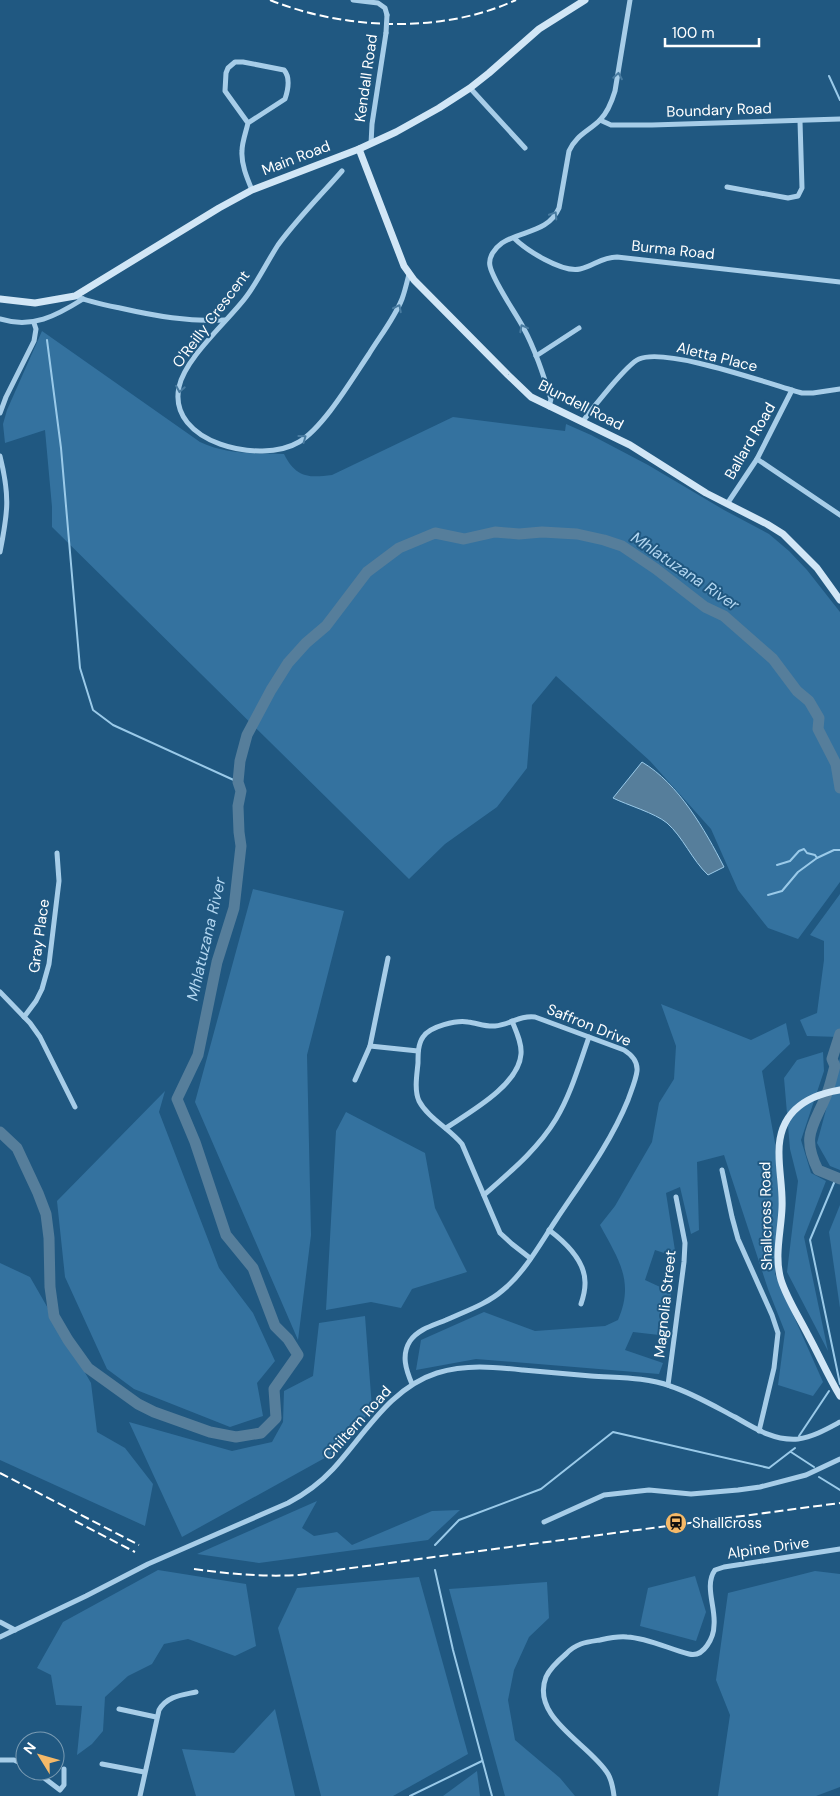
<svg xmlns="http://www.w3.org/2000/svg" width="840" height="1796" viewBox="0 0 840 1796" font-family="'DM Sans',sans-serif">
<rect width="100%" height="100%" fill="#205881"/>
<g fill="#34729f">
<path d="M42,331L200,442C228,455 254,453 284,454C296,478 309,478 332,475L453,417L565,431L566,424L591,435L648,465L724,510L769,534L789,551L807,570L840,612V882L798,939L768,928L738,890L711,829L650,761L556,676L532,705L527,768L497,807L445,844L409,879L52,527V507L45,430L5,443L3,424L7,410Z"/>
<polygon points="253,889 344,911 307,1055 311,1235 298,1340 195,1102"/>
<polygon points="840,894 840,1037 807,1036 800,1020 817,1013 824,960 824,941 810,935"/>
<path d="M661,1004L751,1040L786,1023L790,1044L762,1071L775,1143L780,1214L775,1274L823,1382L813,1396L778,1385L785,1332L768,1289L724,1155L697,1162L699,1230L691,1234L680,1187L666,1193L676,1257L655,1250L645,1280L671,1292L668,1336L633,1332L625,1350L663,1363L659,1374L476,1359L416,1370L421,1340L484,1312L535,1331L605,1326L618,1320C635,1281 618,1259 600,1225L615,1206L652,1142L659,1103L674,1079L676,1046Z"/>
<polygon points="823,1052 824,1071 801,1140 811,1173 826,1181 804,1237 828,1351 787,1272 798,1181 790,1149 784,1078 797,1060"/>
<polygon points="840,1058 840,1170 830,1166 817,1143"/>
<polygon points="165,1091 159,1112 219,1268 253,1313 275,1361 257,1383 263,1416 230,1427 134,1389 107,1369 65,1277 57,1201"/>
<polygon points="346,1112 425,1153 435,1208 467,1272 412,1289 401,1308 371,1302 326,1310 336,1131"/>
<polygon points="840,1205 840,1308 829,1232"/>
<polygon points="0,1263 30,1277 91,1383 97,1432 125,1448 153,1484 145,1526 0,1460"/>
<polygon points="365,1316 372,1408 341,1449 182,1537 129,1422 232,1451 272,1442 283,1422 284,1391 313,1376 319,1323"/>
<polygon points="317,1501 302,1528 314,1536 337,1532 352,1545 432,1511 460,1510 428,1540 259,1563 197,1554"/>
<polygon points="158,1570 246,1584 256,1646 235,1656 188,1639 164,1644 152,1664 128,1676 105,1697 103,1731 92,1744 77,1755 82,1706 56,1705 51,1675 37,1668 63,1622"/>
<polygon points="815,1571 840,1574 840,1787 816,1796 718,1796 730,1715 716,1680 728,1593"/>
<polygon points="695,1576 706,1612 696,1641 640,1626 648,1588"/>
<polygon points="419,1577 468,1754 393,1796 321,1796 278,1628 297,1588"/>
<polygon points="547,1582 549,1618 529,1637 514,1670 508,1700 515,1740 560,1778 575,1796 505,1796 449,1589"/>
<polygon points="275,1709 295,1796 196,1796 182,1749 234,1753"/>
<polygon points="477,1771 480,1796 443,1796"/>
</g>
<path fill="#567e9b" stroke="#9acae9" d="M642,762C679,784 705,830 724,867L708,875C692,860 683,837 667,823C655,813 627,805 613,798Z"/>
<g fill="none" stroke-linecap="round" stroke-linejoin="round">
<g stroke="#9acae9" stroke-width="2">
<polyline points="829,76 840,100"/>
<polyline points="47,340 61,448 80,668 93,710 113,725 238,782"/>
<polyline points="777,865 790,861 799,851 804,849 807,853 815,855 817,858 834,850 840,850"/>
<polyline points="768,895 782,891 798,872 817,858"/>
<polyline points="836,1178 810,1240 840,1384"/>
<polyline points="799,1436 829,1391"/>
<polyline points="791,1452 814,1467"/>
<polyline points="819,1477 840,1490"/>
<polyline points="435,1545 459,1520 541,1489 613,1432 769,1468 795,1448"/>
<polyline points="435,1570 453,1650 492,1796"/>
<polyline points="410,1796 482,1761"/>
</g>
<g stroke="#567e9b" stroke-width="11">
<path d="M840,1034L832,1059L835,1066C832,1076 830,1087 826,1096C813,1127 801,1136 818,1170L840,1179"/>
<polyline points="0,1132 17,1148 38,1193 46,1214 49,1238 50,1287 54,1316 68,1340 88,1368 138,1404 154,1412 210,1432 236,1437 261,1433 276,1418 274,1389 298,1355 288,1339 275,1326 253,1268 226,1235 195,1142 177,1099 198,1055 217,962 234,908 241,846 239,832 238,806 241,791 238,782 240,761 247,735 271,690 288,663 306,643 326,626 367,572 399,548 435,533 464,539 495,532 519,534 542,532 577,534 604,540 622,546 656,569 705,607 724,616 773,659 797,691 809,701 819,718 818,729 836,764 840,788"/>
</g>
<g stroke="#a7cde8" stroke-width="5">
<polyline points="353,0 378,3 385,8 387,15"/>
<polyline points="470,88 525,148"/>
<polyline points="600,120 611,125 652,125 840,119"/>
<path d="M248,123L225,91L226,73L228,68L235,62H243L284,70C291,78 288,90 285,99L248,123C246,132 242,142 242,151C241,164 247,178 252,190"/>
<polyline points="371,144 372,124 386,33"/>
<path d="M342,171C321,195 297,219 278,245C267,262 258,281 246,297C228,321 185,358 179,387C167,443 261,465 299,442C324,427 352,379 369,354C380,336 394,319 402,299C405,291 407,282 409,274"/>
<polyline points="727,187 788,198 798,196 802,188 800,121"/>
<path d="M514,238C526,250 562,273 580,269C594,266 601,257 617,257L840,282"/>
<path d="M75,296C89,302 105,305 120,308C155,316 189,322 225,320"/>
<path d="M0,319C32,329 56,316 83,299"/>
<polyline points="536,356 579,328"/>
<path d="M549,407L551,399C543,374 535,349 523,327C515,312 493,281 490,266C488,257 495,248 502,243C522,230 548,233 559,208L569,151C576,135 589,131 600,120C608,112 612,101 615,91L630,0"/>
<polyline points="0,413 6,397 34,341 36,329 34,323"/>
<path d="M583,421C592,409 627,364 639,359C667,347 769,384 802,393H813L840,389"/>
<path d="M0,456C10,496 8,512 0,552"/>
<polyline points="757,459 840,515"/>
<polyline points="727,504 757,459 792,390"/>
<polyline points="0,992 30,1023 40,1037 75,1107"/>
<polyline points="24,1017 36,1001 42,989 49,964 59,881 57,853"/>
<polyline points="370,1046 418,1051"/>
<polyline points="355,1080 370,1046 388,958"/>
<path d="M446,1128C470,1112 519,1085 521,1054C522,1043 516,1031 512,1021"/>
<polyline points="722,1170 732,1217 738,1239 772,1315 778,1333 774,1368 759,1431"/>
<path d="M484,1195C510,1172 538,1149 556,1119C571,1094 579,1065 589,1037"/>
<path d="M549,1230C565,1242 586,1262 585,1284C585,1291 583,1298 581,1304"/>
<path d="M412,1384C406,1370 401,1355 410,1341C418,1329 434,1325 446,1320C466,1311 487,1304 503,1290C525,1272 540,1244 556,1220C582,1181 610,1144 628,1100C631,1091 636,1080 637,1071C638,1061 632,1055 624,1050L535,1017C520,1015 509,1025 495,1026C486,1027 477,1023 468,1022C457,1020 430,1026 423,1037C418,1044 418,1054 418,1063C417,1074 414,1090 419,1101C428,1118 450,1129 462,1144L500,1233L512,1244L530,1258"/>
<polyline points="668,1385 684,1262 685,1243 676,1197"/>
<polyline points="544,1522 604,1495 649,1490 691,1494 738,1490 760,1487 806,1475 840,1459"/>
<polyline points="0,1622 15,1630"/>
<path d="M0,1637L86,1596L148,1564L288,1503C305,1494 320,1483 333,1469C365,1434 390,1388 437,1373C466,1364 494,1367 523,1370C546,1372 569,1374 591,1376C617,1378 646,1377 670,1386C692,1393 714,1406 735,1417C754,1428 774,1441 798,1439C813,1437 827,1429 840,1422"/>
<polyline points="119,1709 156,1717"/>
<polyline points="0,1760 14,1760 25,1765"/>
<polyline points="102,1764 144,1772"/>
<polyline points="35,1771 60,1790 64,1785 64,1769"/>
<path d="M140,1796L159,1710C167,1696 182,1695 196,1692"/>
<path d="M614,1796C613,1788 612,1781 608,1774C590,1744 530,1718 546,1677C550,1668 559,1660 566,1654C576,1643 587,1642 600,1640C609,1638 618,1636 627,1637C648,1638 669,1649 689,1654C704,1658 714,1637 714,1625C716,1608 704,1585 715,1570L724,1567L840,1549"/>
</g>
<g stroke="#d1e6f6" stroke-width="7">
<polyline points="359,149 404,266 414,280 508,375 531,397 630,445 706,493 767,524 783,534 817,568 840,600"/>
<polyline points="0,299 35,303 75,296 219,208 252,190 359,149 396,132 439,108 470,88 489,73 539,29 585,0"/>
<path d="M840,1090C803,1096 778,1115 779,1154C779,1172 783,1190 782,1208C781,1232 774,1256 781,1280C787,1299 799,1317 808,1335C819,1355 828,1376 840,1396"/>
</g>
<g stroke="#fff" stroke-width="2" stroke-dasharray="9 4" stroke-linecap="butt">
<path d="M270,0C345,30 442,34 516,0"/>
<polyline points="0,1473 139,1545"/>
<polyline points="75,1521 135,1552"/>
<path d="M194,1569C231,1574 262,1577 299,1575L840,1503"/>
</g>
<polyline stroke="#a7cde8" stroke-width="5" points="386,33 387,15"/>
</g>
<defs><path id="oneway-chevron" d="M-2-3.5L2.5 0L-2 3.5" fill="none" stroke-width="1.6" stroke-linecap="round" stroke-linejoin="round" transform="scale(1.25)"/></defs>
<g stroke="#487ba0">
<use href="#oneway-chevron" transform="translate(618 76) rotate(-81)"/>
<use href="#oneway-chevron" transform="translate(554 215) rotate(-58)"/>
<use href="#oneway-chevron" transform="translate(398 308) rotate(-63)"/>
<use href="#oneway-chevron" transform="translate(523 328) rotate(-118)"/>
<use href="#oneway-chevron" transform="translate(180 389) rotate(100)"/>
<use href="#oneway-chevron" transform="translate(303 438) rotate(-36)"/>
</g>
<defs>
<g id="station-disc" transform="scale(1.125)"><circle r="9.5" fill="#f5b968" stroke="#205881"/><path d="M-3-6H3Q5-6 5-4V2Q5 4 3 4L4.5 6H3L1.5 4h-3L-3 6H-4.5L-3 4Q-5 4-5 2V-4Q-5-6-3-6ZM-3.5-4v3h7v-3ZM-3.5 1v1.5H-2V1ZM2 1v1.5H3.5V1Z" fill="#111"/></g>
</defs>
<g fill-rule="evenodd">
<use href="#station-disc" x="676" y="1523"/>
</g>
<g text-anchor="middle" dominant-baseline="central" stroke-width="4" stroke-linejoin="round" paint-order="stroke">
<g font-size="15" fill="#fff" stroke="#205881">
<text transform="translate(366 78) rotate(-82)">Kendall Road</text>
<text transform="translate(719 110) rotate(-2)">Boundary Road</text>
<text transform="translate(296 158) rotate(-21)">Main Road</text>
<text transform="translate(673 250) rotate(6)">Burma Road</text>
<text transform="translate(211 319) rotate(-53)">O'Reilly Crescent</text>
<text transform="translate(717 357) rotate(14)">Aletta Place</text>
<text transform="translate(581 405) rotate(27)">Blundell Road</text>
<text transform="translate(750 441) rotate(-60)">Ballard Road</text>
<text transform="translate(39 936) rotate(-82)">Gray Place</text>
<text transform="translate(589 1025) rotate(22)">Saffron Drive</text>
<text transform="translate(766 1216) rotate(-91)">Shallcross Road</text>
<text transform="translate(665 1304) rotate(-84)">Magnolia Street</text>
<text transform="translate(357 1423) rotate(-48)">Chiltern Road</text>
<text transform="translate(768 1548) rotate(-8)">Alpine Drive</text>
</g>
<g font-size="15" fill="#fff" stroke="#205881" text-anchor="start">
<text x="692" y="1523">Shallcross</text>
</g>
<g font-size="16" font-style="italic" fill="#b2d6f0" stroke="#205881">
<text transform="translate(685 571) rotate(34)">Mhlatuzana River</text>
<text transform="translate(206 939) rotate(-77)">Mhlatuzana River</text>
</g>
</g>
<g transform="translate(40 1756) rotate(307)"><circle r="24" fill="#205881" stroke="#799bb3"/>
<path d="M0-4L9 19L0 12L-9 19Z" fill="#f5b968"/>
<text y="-8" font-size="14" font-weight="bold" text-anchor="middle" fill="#ffffff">N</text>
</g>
<path d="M665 38v8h94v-8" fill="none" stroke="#ffffff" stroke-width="2.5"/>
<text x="672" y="38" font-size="15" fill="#ffffff" stroke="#205881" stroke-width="4" paint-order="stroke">100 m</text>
</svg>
